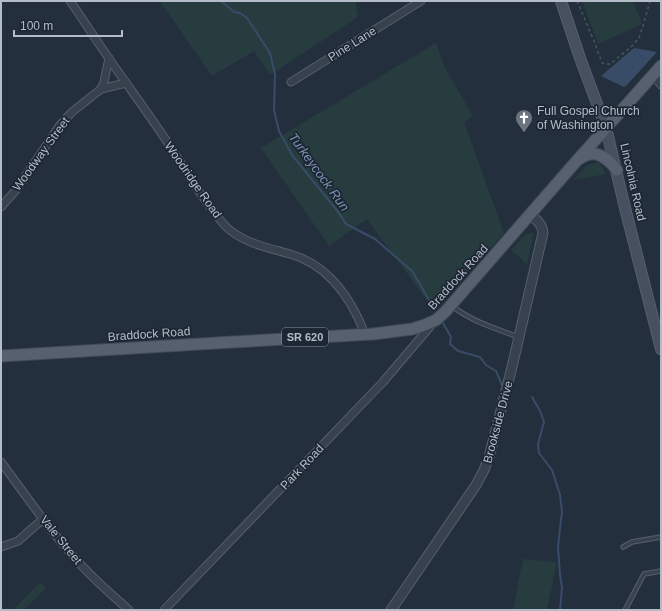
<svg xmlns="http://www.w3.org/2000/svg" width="662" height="611" viewBox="0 0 662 611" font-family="Arial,sans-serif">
<rect width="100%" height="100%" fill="#242f3e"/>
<g fill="#263c3f">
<polygon points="164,1 355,1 358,17 270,75 254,51 212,76 161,3"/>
<polygon points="582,1 633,1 642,24 598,44"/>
<polygon points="436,43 445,68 473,116 464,122 504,233 435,311 367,219 329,246 261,148"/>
<polygon points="599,162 606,174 573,180 587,165"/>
<polygon points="534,232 527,264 511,250 526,234"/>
<polygon points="523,559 557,562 547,610 513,610"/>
<polygon points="40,582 46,588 24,610 13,610"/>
</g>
<polygon fill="#394c67" points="634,48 657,52 627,85 624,87 601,76"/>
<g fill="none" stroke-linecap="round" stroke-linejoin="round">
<g stroke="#394c67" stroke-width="2">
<polyline points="221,1 234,12 240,13 247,18 270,53 275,74 274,110 279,131 292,155 339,213 346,224 375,239 412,271 435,310"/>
<polyline points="443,323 451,337 450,344 458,351 480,357 486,365 496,371 502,385"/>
<polyline points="532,397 540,411 544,422 538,444 539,453 552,470 560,495 562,512 560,528 558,547 560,575 562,588 560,610"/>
</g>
<g stroke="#565f6c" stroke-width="5.5">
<g id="service">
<path d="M452,306C471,321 496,329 519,337"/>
<polyline points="623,547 632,542 661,537"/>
<polyline points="625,610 644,574 661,571"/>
</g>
</g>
<g stroke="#565f6c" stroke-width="9">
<g id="minor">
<path d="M70,1C84,21 98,43 112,63C131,90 150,116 168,143C182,165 195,187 211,208C217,216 223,225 231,231C248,244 269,248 290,254C329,265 351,298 365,334"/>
<polyline points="653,75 661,85"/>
<polyline points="291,82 421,1"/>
<polyline points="101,89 104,82 109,58"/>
<polyline points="1,207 16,190 60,125 72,112 101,89 126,83"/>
<path d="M1,462C28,498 53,536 84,568C98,583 113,596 129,610"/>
<polyline points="1,547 18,541 43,519"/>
<polyline points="164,610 383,382 434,322"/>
</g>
</g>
<g stroke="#565f6c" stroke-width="11">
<path id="tertiary" d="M391,610L476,485L484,470L489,457L512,367L543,233C542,224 537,220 530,214"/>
</g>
<g stroke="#565f6c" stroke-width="12">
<polyline id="secondary" points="561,1 580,58 606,128 625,208 661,349"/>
</g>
<g stroke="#414a57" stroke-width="13">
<g id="primary">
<path d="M581,158C595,147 608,159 617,170"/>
<polyline points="1,356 233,342 373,334 412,329 425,325 436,320 445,312 573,165 661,66"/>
</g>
</g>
<polyline stroke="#44595c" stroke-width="1.5" stroke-dasharray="3 3" stroke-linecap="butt" points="577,1 594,41 602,63 606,64 610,64 614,61 632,46 639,38 643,26 650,1"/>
<use href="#service" stroke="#38414e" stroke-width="3.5"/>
<use href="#minor" stroke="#38414e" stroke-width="7"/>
<use href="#tertiary" stroke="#38414e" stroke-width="9"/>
<use href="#secondary" stroke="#465061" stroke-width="10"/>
<use href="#primary" stroke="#56606e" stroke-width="11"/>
</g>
<defs>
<g id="church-pin" transform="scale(0.9)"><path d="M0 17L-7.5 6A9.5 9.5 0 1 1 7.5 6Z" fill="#6b7280" stroke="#1d2633"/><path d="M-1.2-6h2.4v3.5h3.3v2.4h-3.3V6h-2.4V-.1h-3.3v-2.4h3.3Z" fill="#fff"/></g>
</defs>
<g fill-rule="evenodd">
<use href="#church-pin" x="524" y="118"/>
</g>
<g text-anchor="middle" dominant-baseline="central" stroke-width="3.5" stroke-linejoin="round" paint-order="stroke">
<rect fill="#1d2633" stroke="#878f9c" stroke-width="1" x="282" y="328" width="46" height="18" rx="3"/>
<g font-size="11" font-weight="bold" fill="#b4bcc9">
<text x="305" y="337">SR 620</text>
</g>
<g font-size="12" fill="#b4bcc9" stroke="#1d2633">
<text transform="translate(352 44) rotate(-32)">Pine Lane</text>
<text transform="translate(41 154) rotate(-54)">Woodway Street</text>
<text transform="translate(193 180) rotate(55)">Woodridge Road</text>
<text transform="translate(633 182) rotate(77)">Lincolnia Road</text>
<text transform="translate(458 277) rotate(-48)">Braddock Road</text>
<text transform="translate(149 334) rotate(-4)">Braddock Road</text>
<text transform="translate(498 422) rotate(-75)">Brookside Drive</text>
<text transform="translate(302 467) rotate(-47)">Park Road</text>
<text transform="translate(61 540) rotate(51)">Vale Street</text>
</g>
<g font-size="12" fill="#b4bcc9" stroke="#1d2633" text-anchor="start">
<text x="537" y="111">Full Gospel Church<tspan x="537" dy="14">of Washington</tspan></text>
</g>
<g font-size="13" font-style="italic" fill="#7c92b1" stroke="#1d2633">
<text transform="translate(319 172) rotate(54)">Turkeycock Run</text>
</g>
</g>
<rect width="662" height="611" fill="none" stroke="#b4bcc9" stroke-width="4"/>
<path d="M14 30v6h108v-6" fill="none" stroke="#b4bcc9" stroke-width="2"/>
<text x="20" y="30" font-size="12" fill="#b4bcc9" stroke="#1d2633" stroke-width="3" paint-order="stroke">100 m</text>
</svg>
